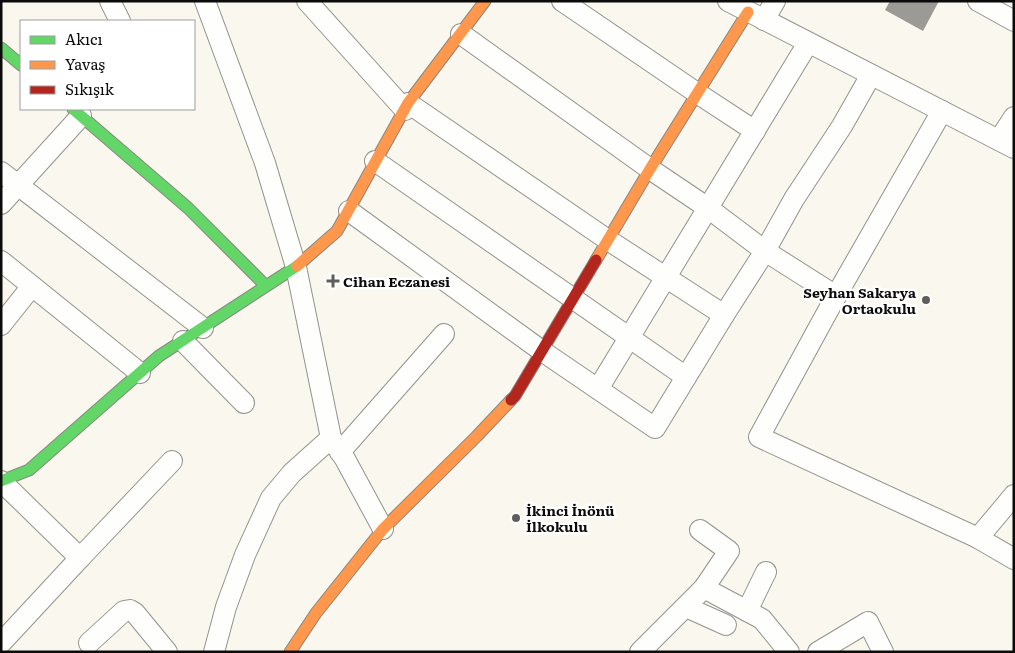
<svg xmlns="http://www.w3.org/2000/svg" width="1015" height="653" viewBox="0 0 1015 653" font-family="Literata,serif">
<rect width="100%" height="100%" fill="#faf8ee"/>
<polygon fill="#9c9a94" points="890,1 939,1 923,31 885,10"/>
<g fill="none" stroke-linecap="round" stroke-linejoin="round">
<g stroke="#93928d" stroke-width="22">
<g id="street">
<polyline points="110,1 120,21"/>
<polyline points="205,1 265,163 296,267 331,438 345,459 383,529"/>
<polyline points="307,1 405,110"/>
<polyline points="562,1 697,93 755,131"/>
<polyline points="728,1 1014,148"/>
<polyline points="978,1 1014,21"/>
<polyline points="764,20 775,1"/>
<polyline points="461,34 650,169 708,208 765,251 836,296"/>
<polyline points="408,103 608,240 724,315"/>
<polyline points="942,111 836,296 759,437 978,538 1014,559"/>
<polyline points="999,140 1014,117"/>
<polyline points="375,161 686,377"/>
<polyline points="1,172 203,328"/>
<polyline points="1,204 81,116"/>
<polyline points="349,211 542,351 655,428 724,315 765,251 794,199 842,126 871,75"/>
<polyline points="1,261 140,373"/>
<polyline points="1,325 32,286"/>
<polyline points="183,341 244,403"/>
<polyline points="598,389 808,43"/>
<polyline points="340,452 444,334"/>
<polyline points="1,481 80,558 172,461"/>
<polyline points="978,538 1014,495"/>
<polyline points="704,588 762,619 789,652"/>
<polyline points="686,607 726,625"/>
<polyline points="747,611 766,572"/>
<polyline points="1,643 80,558"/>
<polyline points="89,643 124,611 130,610 135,613 167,652"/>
<polyline points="214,652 226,607 245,555 271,498 292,473 331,438"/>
<polyline points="640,652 704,588 729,551 700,530"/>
<polyline points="818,652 868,622 883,652"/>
</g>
</g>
<g stroke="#898884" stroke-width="13">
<g id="fast">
<polyline points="1,48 21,65"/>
<polyline points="73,109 188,208 266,286"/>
<polyline points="1,481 29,470 159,356 297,266"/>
</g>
</g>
<g stroke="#898884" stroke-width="13">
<g id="slow">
<polyline points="596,260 650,169 748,12"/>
<polyline points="297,266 337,231 408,103 485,1"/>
<polyline points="290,652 316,613 383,529 477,436 511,400"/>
</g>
</g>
<g stroke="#898884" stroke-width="13">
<polyline id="jam" points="511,400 515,396 596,260"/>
</g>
<use href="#street" stroke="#fefefc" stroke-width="20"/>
<use href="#fast" stroke="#63d668" stroke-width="11"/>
<use href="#slow" stroke="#ff974d" stroke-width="11"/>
<use href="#jam" stroke="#b3261e" stroke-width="11"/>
</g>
<g fill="#5f5e5a" stroke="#fff" stroke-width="2">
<path d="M330.5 273.5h5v5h5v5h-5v5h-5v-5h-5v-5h5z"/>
<circle cx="926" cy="300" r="5"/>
<circle cx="516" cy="518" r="5"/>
</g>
<g text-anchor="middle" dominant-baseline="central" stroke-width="5" stroke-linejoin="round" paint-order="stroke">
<g font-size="14" font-weight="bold" fill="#0b0b0b" stroke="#fff" text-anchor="start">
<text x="343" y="281">Cihan Eczanesi</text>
<text x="916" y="292" text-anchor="end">Seyhan Sakarya<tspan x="916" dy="16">Ortaokulu</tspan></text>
<text x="526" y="510">İkinci İnönü<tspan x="526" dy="16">İlkokulu</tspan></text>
</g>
</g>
<rect width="1015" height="653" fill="none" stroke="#0b0b0b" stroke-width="5"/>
<rect x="20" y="20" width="175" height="90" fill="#ffffff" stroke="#9d9d9d"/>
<rect x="30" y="36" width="25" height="8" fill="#63d668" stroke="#9d9d9d"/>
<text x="65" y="45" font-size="15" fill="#0b0b0b">Akıcı</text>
<rect x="30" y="61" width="25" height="8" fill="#ff974d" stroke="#9d9d9d"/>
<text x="65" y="70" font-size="15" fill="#0b0b0b">Yavaş</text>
<rect x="30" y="86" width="25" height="8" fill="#b3261e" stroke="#9d9d9d"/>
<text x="65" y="95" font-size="15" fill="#0b0b0b">Sıkışık</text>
</svg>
